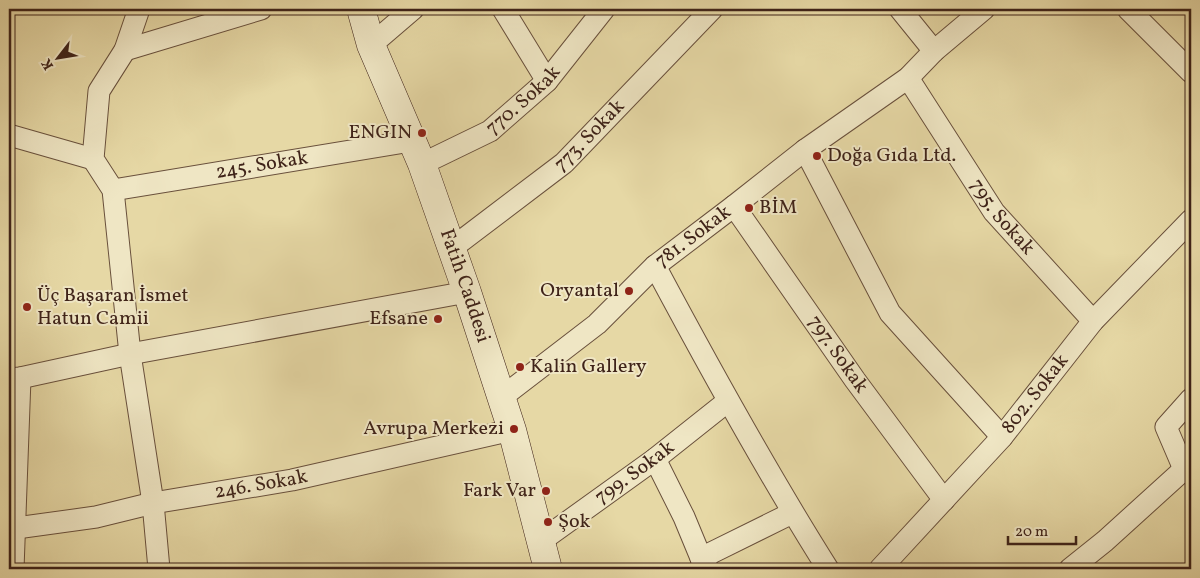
<svg xmlns="http://www.w3.org/2000/svg" width="1200" height="578" viewBox="0 0 1200 578" font-family="Vollkorn,serif">
<rect width="100%" height="100%" fill="#e6d8a5"/>
<filter id="stains"><feTurbulence type="fractalNoise" baseFrequency=".004" numOctaves="4"/><feColorMatrix values="0 0 0 0 .2 0 0 0 0 .09 0 0 0 0 .02 0 0 0 .5 -.17"/></filter>
<radialGradient id="worn" r=".72"><stop offset=".6" stop-color="#630" stop-opacity="0"/><stop offset="1" stop-color="#630" stop-opacity=".3"/></radialGradient>
<g fill="none" stroke-linecap="round" stroke-linejoin="round">
<g stroke="#69503c" stroke-width="23">
<g id="minor">
<polyline points="139,9 125,50 99,91 93,159 113,190 130,354 153,503 159,569"/>
<polyline points="503,9 547,81"/>
<polyline points="900,9 934,51"/>
<polyline points="1128,9 1191,72"/>
<polyline points="371,45 413,9"/>
<polyline points="125,50 261,9"/>
<path id="s1" d="M908,78L994,212L1093,321"/>
<polyline points="9,135 93,159"/>
<polyline points="805,150 890,313 1002,437"/>
<path id="s2" d="M422,164L490,131L547,81L604,9"/>
<path id="s3" d="M113,190L411,141"/>
<path id="s4" d="M734,206L855,380L944,500"/>
<path id="s5" d="M452,248L564,163L712,9"/>
<path d="M655,266C710,369 766,471 828,569"/>
<polyline points="9,379 20,378 130,354 467,292"/>
<path id="s6" d="M502,397L597,324L655,266L734,206L805,150L908,78L934,51L984,9"/>
<polyline points="655,459 684,517 701,558 708,569"/>
<polyline points="1184,469 1166,427 1191,399"/>
<path id="s7" d="M9,529L96,517L153,503L292,480L512,430"/>
<path id="s8" d="M541,541L655,459L728,401"/>
<polyline points="701,558 792,513"/>
<polyline points="13,569 20,378"/>
<path id="s9" d="M880,569L1002,437L1093,321L1191,220"/>
<polyline points="1070,569 1105,541 1191,463"/>
</g>
</g>
<g stroke="#3f2319" stroke-width="29">
<g id="secondary">
<path id="s10" d="M361,9L371,45L422,164L467,292L512,430L548,569"/>
</g>
</g>
<use href="#minor" stroke="#efe6c4" stroke-width="21"/>
<use href="#secondary" stroke="#efe6c4" stroke-width="28"/>
</g>
<g fill="#8f2418" stroke="#efe6c4" stroke-width="2">
<circle cx="422" cy="133" r="5"/>
<circle cx="817" cy="156" r="5"/>
<circle cx="749" cy="208" r="5"/>
<circle cx="629" cy="291" r="5"/>
<circle cx="27" cy="307" r="5"/>
<circle cx="438" cy="319" r="5"/>
<circle cx="520" cy="367" r="5"/>
<circle cx="514" cy="429" r="5"/>
<circle cx="546" cy="491" r="5"/>
<circle cx="548" cy="522" r="5"/>
</g>
<g text-anchor="middle" dominant-baseline="central" stroke-width="4" stroke-linejoin="round" paint-order="stroke">
<g font-size="20" fill="#3f2319" stroke="#efe6c4">
<text stroke="none"><textPath href="#s2" startOffset="121">770. Sokak</textPath></text>
<text stroke="none"><textPath href="#s5" startOffset="178">773. Sokak</textPath></text>
<text stroke="none"><textPath href="#s3" startOffset="151">245. Sokak</textPath></text>
<text stroke="none"><textPath href="#s1" startOffset="168">795. Sokak</textPath></text>
<text stroke="none"><textPath href="#s6" startOffset="250">781. Sokak</textPath></text>
<text stroke="none"><textPath href="#s10" startOffset="296">Fatih Caddesi</textPath></text>
<text stroke="none"><textPath href="#s4" startOffset="181">797. Sokak</textPath></text>
<text stroke="none"><textPath href="#s9" startOffset="234">802. Sokak</textPath></text>
<text stroke="none"><textPath href="#s8" startOffset="116">799. Sokak</textPath></text>
<text stroke="none"><textPath href="#s7" startOffset="256">246. Sokak</textPath></text>
</g>
<g font-size="20" fill="#3f2319" stroke="#efe6c4" text-anchor="end">
<text x="412" y="133">ENGIN</text>
<text x="827" y="156" text-anchor="start">Doğa Gıda Ltd.</text>
<text x="759" y="208" text-anchor="start">BİM</text>
<text x="619" y="291">Oryantal</text>
<text x="37" y="296" text-anchor="start">Üç Başaran İsmet<tspan x="37" dy="23">Hatun Camii</tspan></text>
<text x="428" y="319">Efsane</text>
<text x="530" y="367" text-anchor="start">Kalin Gallery</text>
<text x="504" y="429">Avrupa Merkezi</text>
<text x="536" y="491">Fark Var</text>
<text x="558" y="522" text-anchor="start">Şok</text>
</g>
</g>
<rect width="1200" height="578" fill="none" stroke="#e6d8a5" stroke-width="30"/>
<rect x="10" y="10" width="1180" height="558" fill="none" stroke="#3f2319" stroke-width="2.5"/>
<rect x="15" y="15" width="1170" height="548" fill="none" stroke="#3f2319"/>
<g transform="translate(58 58) rotate(239)" stroke="#efe6c4" stroke-width="4" paint-order="stroke">
<path d="M0-4L9 19L0 12L-9 19Z" fill="#3f2319"/>
<text y="-8" font-size="14" font-weight="bold" text-anchor="middle" fill="#3f2319">K</text>
</g>
<path d="M1008 536v8h68v-8" fill="none" stroke="#3f2319" stroke-width="2.5"/>
<text x="1015" y="536" font-size="15" fill="#3f2319" stroke="#efe6c4" stroke-width="4" paint-order="stroke">20 m</text>
<rect width="100%" height="100%" filter="url(#stains)"/>
<rect width="100%" height="100%" fill="url(#worn)"/>
</svg>
